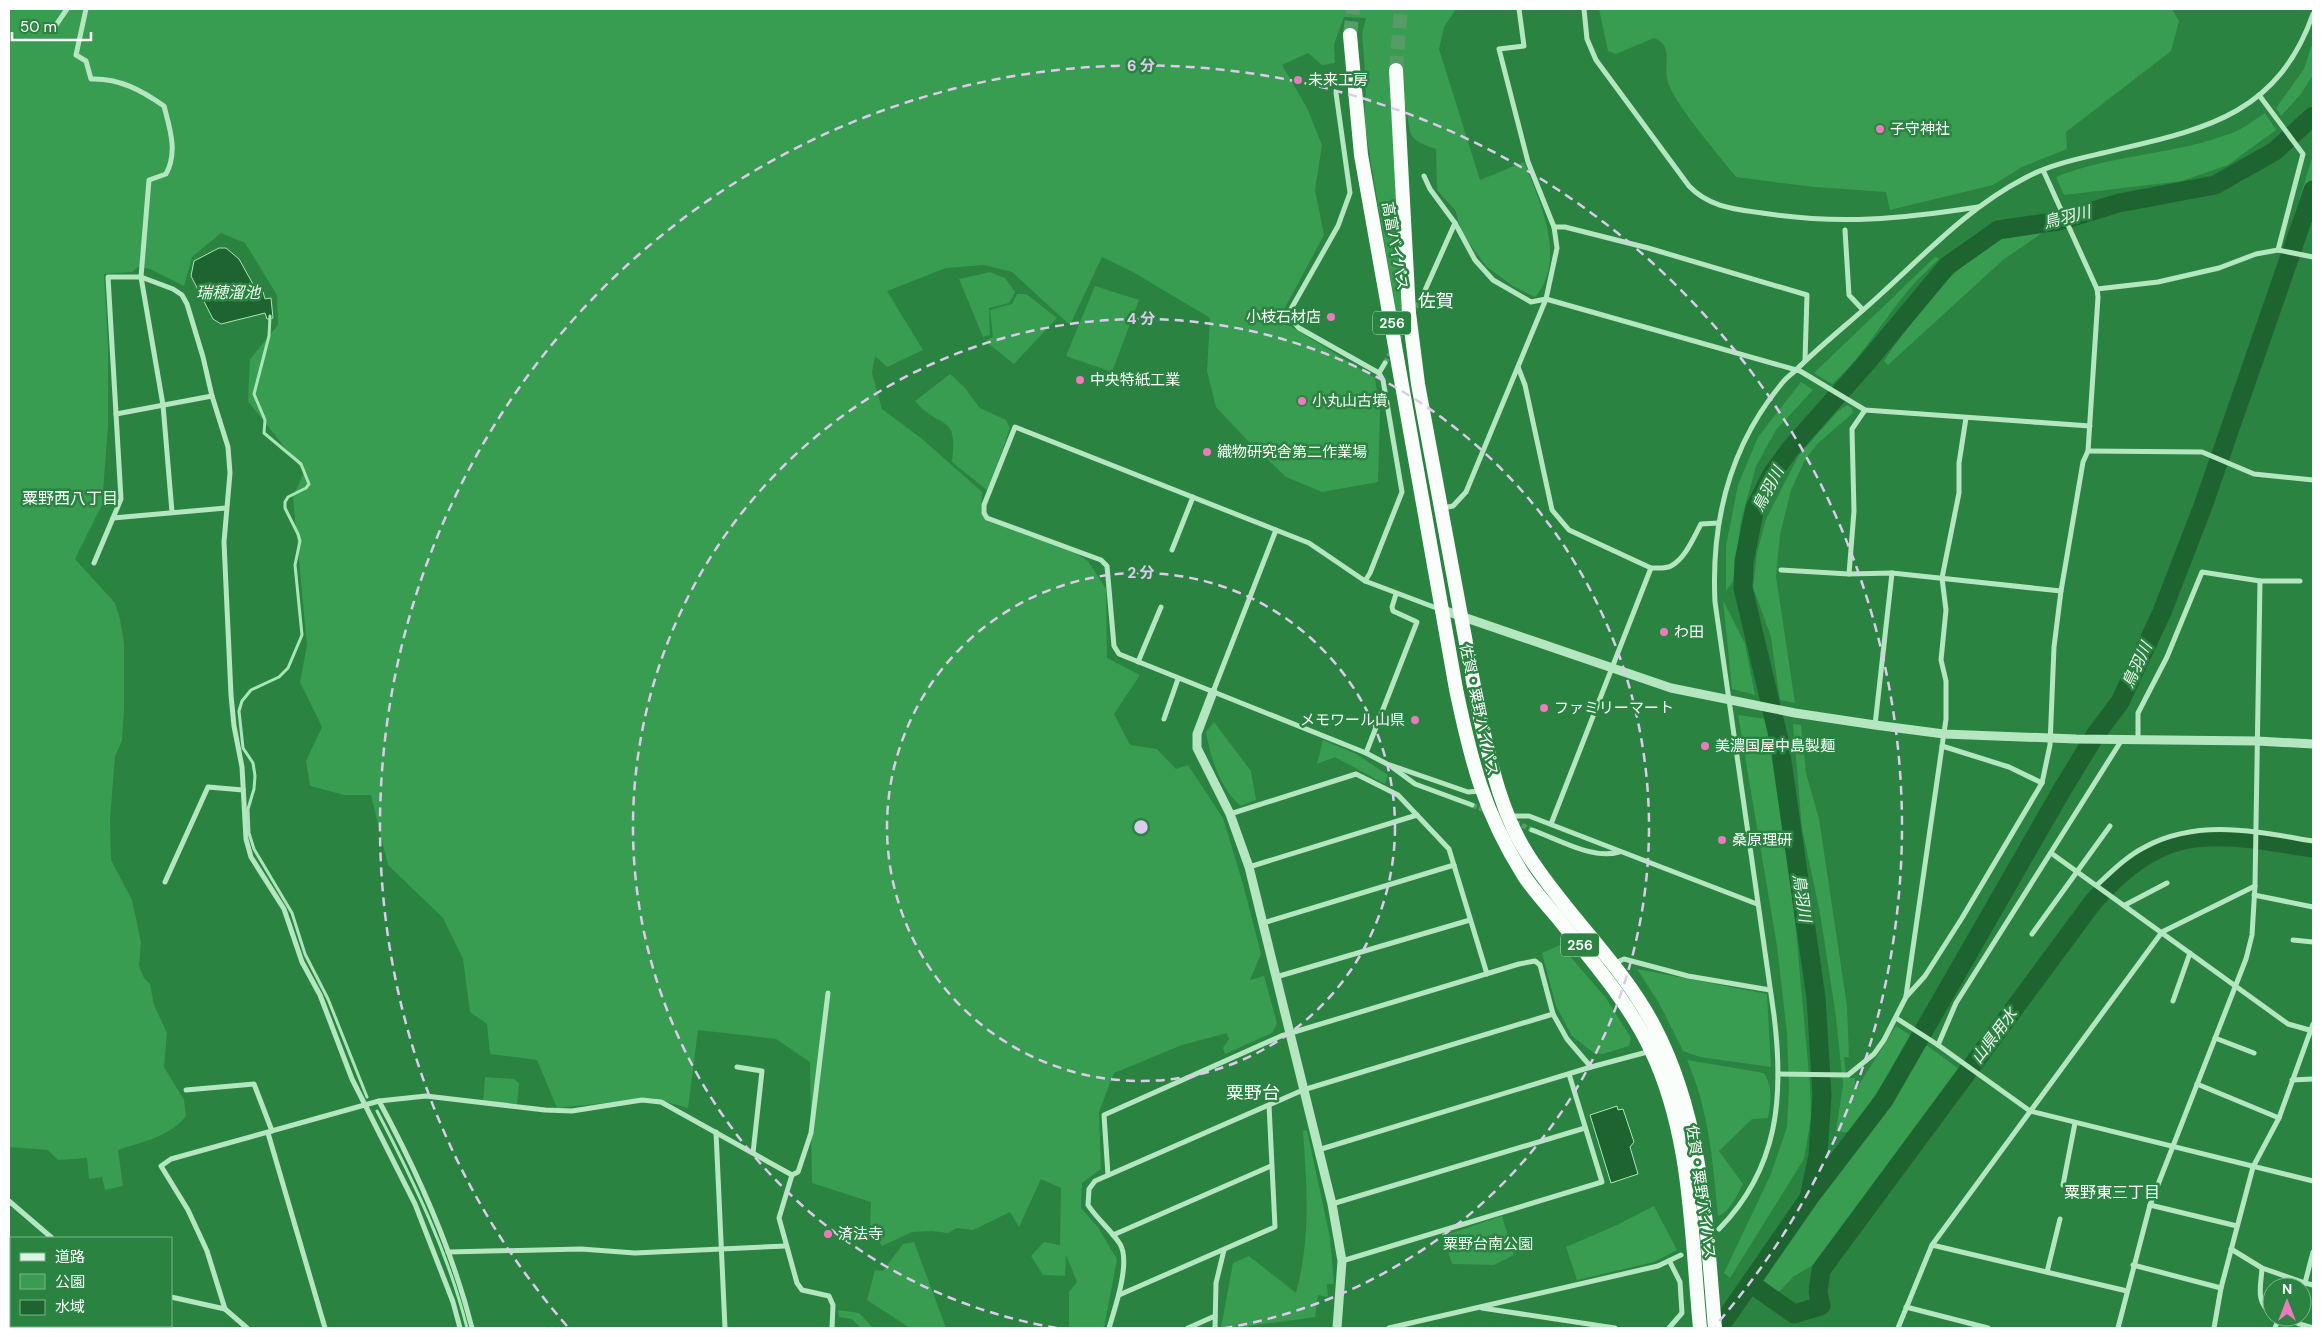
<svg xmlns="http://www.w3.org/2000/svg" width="2322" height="1337" viewBox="0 0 2322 1337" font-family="'DM Sans','Noto Sans JP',sans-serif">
<rect width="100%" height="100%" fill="#2a8341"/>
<g fill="#389c51">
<path d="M9,9H1456L1444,27L1439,49L1480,180L1524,162C1539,200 1568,259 1535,297L1513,286L1487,267L1463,235L1455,210L1437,190L1436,149C1403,138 1413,135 1405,106C1402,93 1396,81 1391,69L1390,87L1405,328L1399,329L1364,121L1366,84L1362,34L1366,18L1344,17L1334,44L1335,63L1322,65L1308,53L1282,65L1307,108L1322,145L1315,190L1324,235L1279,319L1375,378L1380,412L1378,482L1322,492L1286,477L1249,442L1216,407L1207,371L1210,318L1133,272L1102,257L1070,325L1012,272L984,265L946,268L887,291L923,350L887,367L875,356L872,373L882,409L921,438L982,492L981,513L1026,535L1065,546L1088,561L1106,589L1107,658L1140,675L1114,714L1130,745L1157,749L1176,769L1188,765L1223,818L1243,884L1261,954L1250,980L1264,976L1277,1023L1272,1033L1225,1054L1223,1048L1229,1039L1227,1033L1182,1045L1114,1073L1099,1112L1101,1169L1082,1183L1081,1208L1097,1226L1117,1259L1104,1328H1069V1292L1077,1282L1066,1255L1065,1276L1043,1275L1031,1256L1044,1242L1060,1245L1061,1188L1041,1179L1019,1227L1010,1212L973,1230L957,1228L948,1233L932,1231L912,1232L882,1246L870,1227L871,1202L812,1183L810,1062L776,1039L698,1030L688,1108L652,1098L557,1108L537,1060L490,1054L487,1024L470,1012L463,959L443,918L388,865L371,795H344L310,786L306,761L322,727L300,682L307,645L293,497L304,472L248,401L250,359L278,325L277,295L245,243L221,233L192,257L184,286L150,269L138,267L132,272L104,274L108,346V426L102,505L75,559L115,603L120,619L124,643V709L122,741L115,756L110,820L111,860L132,900L141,942L139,966L144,978L150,984L154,1005L167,1033L164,1067L184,1100L186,1116C170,1137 141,1142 118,1150L123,1186L105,1190L102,1177L89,1179L87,1158L58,1160L48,1150L9,1147Z"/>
<path d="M1599,9H2172L2179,21L2171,51L2066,132L2067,149L2022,167L1993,185L1890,210L1886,192L1814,187L1736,177C1721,157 1670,100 1667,78C1664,62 1673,45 1654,38L1616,54L1608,51Z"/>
<polygon points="2313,41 2313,75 2301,94 2281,116 2276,108 2304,69"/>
<path d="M2265,113L2276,130L2228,165L2182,181L2064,195L2056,177C2112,154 2175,155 2232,133C2243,129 2254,120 2265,113Z"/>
<polygon points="2313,155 2313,220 2303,248 2285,245"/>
<path d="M2052,226L2003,260L1888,365L1884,361C1915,316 1945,274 1991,244C2002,237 2012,230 2025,228C2034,226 2043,227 2052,226Z"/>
<path d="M1935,257L1939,259C1928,270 1915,281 1906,293C1881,323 1862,358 1832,384L1814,373Z"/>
<polygon points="990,272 1005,278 1015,292 1009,303 989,308 990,335 983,337 959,279"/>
<polygon points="1095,286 1139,300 1112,372 1066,356"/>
<polygon points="1017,294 1026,294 1057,318 1014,364 985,341 993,337 990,310 1012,304"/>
<path d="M950,374L964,387L980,408L1006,420L1010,428L988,491L952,462C959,412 939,430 915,401Z"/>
<polygon points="1801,382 1813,390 1776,430 1756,466 1741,521 1733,581 1726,591 1726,546 1738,485 1758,437"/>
<polygon points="1847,405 1852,408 1853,413 1817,444 1805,460 1791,490 1780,535 1776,576 1795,703 1780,700 1771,637 1753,587 1757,553 1766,519 1799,455 1837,412"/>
<polygon points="1723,600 1745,644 1755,695 1732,689"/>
<polygon points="1738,715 1766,719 1773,739 1796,931 1810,1086 1811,1118 1804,1159 1730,1278 1724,1273 1771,1174 1787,1127 1789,1088 1787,1034 1777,946"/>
<path d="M1214,722L1251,771L1256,800L1241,806C1221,791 1210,756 1206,732Z"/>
<polygon points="1793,724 1801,725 1806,773 1819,819 1847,1006 1849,1057 1844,1057 1846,1078 1855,1078 1855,1091 1896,1026 1913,1037 1850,1133 1836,1131 1843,1085 1836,1017 1820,913 1802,828"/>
<polygon points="1323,740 1356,754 1388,775 1385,784 1335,757 1317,764"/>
<polygon points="1560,945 1606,998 1631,1038 1629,1046 1603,1054 1594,1053 1572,1036 1556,1006 1542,953"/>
<polygon points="1637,969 1767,994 1771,1067 1700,1057 1683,1051 1659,1003"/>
<polygon points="1921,1041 1959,1069 1821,1260 1793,1277 1778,1293 1762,1282 1794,1224 1857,1137"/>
<path d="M1687,1060L1764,1073C1773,1087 1771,1101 1768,1118L1752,1119L1719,1151L1743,1184C1737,1195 1731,1211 1718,1216C1713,1163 1709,1110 1687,1060Z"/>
<polygon points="485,1077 514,1079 519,1083 517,1104 483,1104"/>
<path d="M1307,1130L1330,1238L1334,1284H1327L1328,1297L1318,1295L1315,1317L1249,1326L1248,1328H1221L1233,1263L1249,1256L1296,1293C1311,1236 1307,1188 1303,1131Z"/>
<polygon points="1654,1206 1677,1250 1654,1262 1577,1280 1566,1247 1617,1225"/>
<polygon points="1502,1216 1514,1255 1494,1265 1452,1264 1443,1236"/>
<polygon points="914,1242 946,1328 910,1328 867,1300 875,1270 883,1271 903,1244"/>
<polygon points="838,1310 859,1313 873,1328 861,1328 852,1319 839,1317"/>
</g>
<g fill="#1e6431" stroke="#a9e6b7">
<polygon points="219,248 226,248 239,259 254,286 263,292 265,299 271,298 273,318 267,319 265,313 221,324 213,319 191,276 194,261"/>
<polygon points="1617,1106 1618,1110 1623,1109 1634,1142 1630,1147 1638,1174 1611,1183 1590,1115"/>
</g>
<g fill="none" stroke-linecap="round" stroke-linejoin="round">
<g stroke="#a9e6b7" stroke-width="3">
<polyline points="270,316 269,336 254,394 265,420 264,433 301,464 309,484 306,488 288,497 285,502 285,508 298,534 300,541 295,565 302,635 288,668 279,677 251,690 242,701 239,711 243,748 253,763 255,776 254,789 248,809 249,833 254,849 292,913 305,954 328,999 367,1097"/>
<path d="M377,1111C413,1180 448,1252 467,1328"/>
</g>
<g stroke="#1e6431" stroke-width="19">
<polyline points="1809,1198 1818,1155 1822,1095 1816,998 1779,740 1743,588 1744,561 1755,508 1772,474 1791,448 1868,361 1947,266 1998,230 2059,221 2119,203 2215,185 2275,151 2313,116"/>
<path d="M1750,1283L1794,1314L1821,1306L1818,1292L1821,1270L2093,902C2166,819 2213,833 2313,848"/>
<polyline points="9,1309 11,1311"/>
<polyline points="28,1326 32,1328"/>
<polyline points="1719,1328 1809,1198 1884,1100 2062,790 2096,734 2120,702 2162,612 2203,506 2313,190"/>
</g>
<g stroke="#559c67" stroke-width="5" stroke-dasharray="5 2.5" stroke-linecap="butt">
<polyline points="1412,314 1422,297"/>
<polyline points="1398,340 1407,324"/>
<polyline points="1385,363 1392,350"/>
<polyline points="1472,805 1507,819"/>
<polyline points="1515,822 1532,830"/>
</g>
<g stroke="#559c67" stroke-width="14" stroke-dasharray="14 7" stroke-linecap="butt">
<polyline points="1350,35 1353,9"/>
<polyline points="1396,70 1401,9"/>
</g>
<g stroke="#b4e6c0" stroke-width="5">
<path d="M86,9L76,55L86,61L91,79C119,78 141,90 164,106C170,129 178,152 166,174L149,180L141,277L163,405L172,512"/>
<path d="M1584,9L1587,39L1596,60L1689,186C1709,207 1734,209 1762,213C1839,225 1901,219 1978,207"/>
<polyline points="52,31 67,9"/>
<polyline points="1336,93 1350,193 1338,226 1291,309 1291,319 1299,328 1379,373 1383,380 1402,492 1370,573 1365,581"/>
<polyline points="2259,95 2303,154 2278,250"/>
<polyline points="1424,176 1430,189 1455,223 1475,260 1493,280 1531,302 1546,299 1800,371 1865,410 2090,426"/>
<polyline points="1554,227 1565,227 1648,248 1807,295 1805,360"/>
<polyline points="1845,230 1849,295 1863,310"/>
<polyline points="2097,289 2158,282 2219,268 2256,254 2278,250 2313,257"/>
<polyline points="1422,297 1455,223"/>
<path d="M1518,367L1525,385L1552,510L1569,530L1651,568C1656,568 1666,569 1671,566C1685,559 1694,537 1701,524L1719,523"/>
<polyline points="1379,373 1385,363"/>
<polyline points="116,414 212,396"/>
<polyline points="2088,451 2202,452 2254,474 2313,480"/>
<polyline points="226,508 113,518 121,499 108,277 141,277 173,289 182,295 187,304 203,357 212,396 228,447 230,473 224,542 225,564 231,695 234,726 242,767 246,839 251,857 284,909 302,962 320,995 352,1079 415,1204 453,1302 460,1328"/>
<polyline points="1443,508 1453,506 1466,492 1546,299 1557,248 1554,227 1528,162 1499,49 1524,46 1519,9"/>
<polyline points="1172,550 1193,497"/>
<polyline points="94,563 113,518"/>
<polyline points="1781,570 1849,574 1892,573 2061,591"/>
<polyline points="1849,574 1854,511 1852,429 1865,410"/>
<polyline points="1439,609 1365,581 1309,543 1015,427 984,505 984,513 987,518 1101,560 1107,566 1114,646 1119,654 1366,753 1387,764 1468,792 1480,791"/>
<polyline points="1138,662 1161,607"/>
<polyline points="1213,692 1276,530"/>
<polyline points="1164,719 1178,679"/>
<polyline points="1875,725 1892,573"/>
<polyline points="2138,739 2138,713 2167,657 2202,572 2260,581 2300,581"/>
<polyline points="1942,746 2009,767 2042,783"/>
<polyline points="1366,753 1417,622 1393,611 1392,607 1396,594"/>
<polyline points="1392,767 1415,784 1472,805"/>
<polyline points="1230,814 1356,774 1398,795 1449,849 1487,974"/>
<polyline points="1510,816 1529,816 1757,904"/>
<polyline points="1551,824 1651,568"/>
<path d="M1532,830C1558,839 1592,860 1619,852"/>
<polyline points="2051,853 2288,1024 2313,1031"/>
<polyline points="1249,867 1417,815"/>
<polyline points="165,882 208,787 243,790"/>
<path d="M2097,885C2112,871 2127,856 2145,847C2199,818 2257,832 2313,841"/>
<polyline points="2254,895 2313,907"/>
<polyline points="2125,905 2167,883"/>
<polyline points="1263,923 1454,865"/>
<polyline points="2032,934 2110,826"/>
<polyline points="2293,940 2313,942"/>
<polyline points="1613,964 1624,959 1688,976 1770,990"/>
<polyline points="1276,977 1470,920"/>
<polyline points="828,993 811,1133 798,1172 792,1175 779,1218 797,1283 802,1290 829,1296 833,1305 832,1328"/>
<polyline points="1906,996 1946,719 1946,681 1941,660 1946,610 1942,578 1959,493 1959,463 1966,418"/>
<polyline points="2173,1001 2190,953"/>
<polyline points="1896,1018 1938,1045 2030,1111 2313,1181"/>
<polyline points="2215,1038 2254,1053"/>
<polyline points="1938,1045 1956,1003 2123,738"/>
<polyline points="737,1067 762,1071 753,1153"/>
<polyline points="1778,1074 1848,1075 1874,1054 1884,1040 1906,997 1925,976 1962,918 2042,783 2050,745 2054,647 2061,591 2083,462 2088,451 2098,297 2097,289 2043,170"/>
<polyline points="2292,1080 2313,1079"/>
<polyline points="2197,1084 2279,1118"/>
<polyline points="186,1090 254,1084 272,1131"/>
<path d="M379,1101C418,1173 452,1249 472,1328"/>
<polyline points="716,1132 725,1328"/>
<polyline points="268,1133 325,1328"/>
<polyline points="1318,1150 1591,1067"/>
<polyline points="1108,1175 1104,1115 1281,1036 1519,964 1535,961 1540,965 1553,1014 1567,1039 1591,1067 1651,1051"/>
<polyline points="2063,1185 2075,1123"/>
<polyline points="9,1201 52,1238"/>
<polyline points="1332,1204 1585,1128"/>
<polyline points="2150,1205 2237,1226"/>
<path d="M1719,1229C1779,1168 1784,1096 1774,1015L1715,602C1711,521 1730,445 1783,382C1787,377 1792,374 1796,370C1823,343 1853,320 1881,294C1927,252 1969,207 2025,178C2048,165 2077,159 2103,153C2199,130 2276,119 2313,14"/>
<polyline points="1113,1235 1271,1166"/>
<polyline points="1932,1245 2127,1291"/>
<polyline points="2231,1249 2262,1268 2305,1283 2313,1252"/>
<polyline points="448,1252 581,1249 635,1253 786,1246"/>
<polyline points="1342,1261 1602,1182 1569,1074"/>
<polyline points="2133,1265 2221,1288"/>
<path d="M2262,1268C2261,1286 2255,1302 2272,1314"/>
<polyline points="2047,1272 2060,1219"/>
<polyline points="2305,1283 2313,1285"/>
<polyline points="1119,1295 1275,1227 1269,1105"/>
<polyline points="171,1297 225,1309"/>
<polyline points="1906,1307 1988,1328"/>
<polyline points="1482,1308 1615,1328"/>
<polyline points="2277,1317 2313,1328"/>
<polyline points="247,1328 225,1309 207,1251 188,1210 161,1166 171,1159 379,1101 426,1096 545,1110 572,1111 642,1100 661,1102 792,1175"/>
<path d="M1109,1328C1115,1308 1131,1262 1120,1244C1111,1230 1097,1219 1088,1205L1089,1189L1095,1181L1303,1090L1553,1014"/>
<polyline points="1188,1328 1215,1316"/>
<polyline points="1215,1328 1216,1283 1224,1250"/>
<polyline points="1389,1328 1658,1266 1681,1255"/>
<polyline points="1669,1328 1682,1313 1680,1282 1670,1262"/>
<polyline points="1898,1328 1932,1245 2162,932 2255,886"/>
<polyline points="2118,1328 2150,1205 2246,959 2252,935 2255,886 2260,581"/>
<polyline points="2214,1328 2221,1288 2253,1167 2279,1118 2313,1024"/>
<polyline points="2275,1328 2279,1318"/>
</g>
<g stroke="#b4e6c0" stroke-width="9">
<polyline points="1443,610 1671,688 1795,713 1875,725 1944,734 2076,739 2257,741 2313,744"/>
<polyline points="1213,692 1197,734 1197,748 1230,814 1249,867 1332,1204 1342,1261 1337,1328"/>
</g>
<g stroke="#ddf6e3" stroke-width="10">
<polyline points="9,1294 11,1296"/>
<polyline points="58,1326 62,1328"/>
</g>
<g stroke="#fafefb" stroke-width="14">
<path d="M1350,35L1361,155L1456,689C1471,761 1484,813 1524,876C1534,891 1546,904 1557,917C1591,960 1628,1001 1651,1050C1692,1136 1691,1235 1700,1328"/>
<path d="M1396,70L1409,313L1418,384L1479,713C1490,760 1501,814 1528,855C1566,915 1621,963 1654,1026C1703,1119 1706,1225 1715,1328"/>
</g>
</g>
<g fill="none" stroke="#decaef" stroke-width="2.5" stroke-dasharray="9 6">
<circle cx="1141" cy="827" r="254"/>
<path d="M1057 1328A508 508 0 1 1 1225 1328"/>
<path d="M567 1326A761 761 0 1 1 1715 1326"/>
</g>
<g fill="#ec7bbe" stroke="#2a8341" stroke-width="2">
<circle cx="1298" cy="80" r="5"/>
<circle cx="1880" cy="129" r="5"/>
<circle cx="1331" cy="317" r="5"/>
<circle cx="1080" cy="380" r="5"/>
<circle cx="1302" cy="401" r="5"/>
<circle cx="1207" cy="452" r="5"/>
<circle cx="1664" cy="632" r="5"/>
<circle cx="1544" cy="708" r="5"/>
<circle cx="1415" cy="720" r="5"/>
<circle cx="1705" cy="746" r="5"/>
<circle cx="1722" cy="840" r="5"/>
<circle cx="828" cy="1234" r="5"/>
</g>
<g text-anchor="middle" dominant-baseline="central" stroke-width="5" stroke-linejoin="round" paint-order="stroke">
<g fill="#2a8341" stroke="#bfdac6" stroke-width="1">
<rect x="1373" y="311.5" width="38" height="23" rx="4"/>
<rect x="1561" y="933.5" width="38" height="23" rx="4"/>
</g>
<g font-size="14" font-weight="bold" fill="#fff">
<text x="1392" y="323">256</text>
<text x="1580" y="945">256</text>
</g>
<g font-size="15" fill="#fff" stroke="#2a8341" text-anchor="start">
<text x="1308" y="80">未来工房</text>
<text x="1890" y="129">子守神社</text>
<text x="1321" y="317" text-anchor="end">小枝石材店</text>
<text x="1090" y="380">中央特紙工業</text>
<text x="1312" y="401">小丸山古墳</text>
<text x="1217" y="452">織物研究舎第二作業場</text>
<text x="1674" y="632">わ田</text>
<text x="1554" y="708">ファミリーマート</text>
<text x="1405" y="720" text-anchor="end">メモワール山県</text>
<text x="1715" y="746">美濃国屋中島製麺</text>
<text x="1732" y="840">桑原理研</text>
<text x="838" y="1234">済法寺</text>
</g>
<g font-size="15" fill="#fff" stroke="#2a8341">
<text transform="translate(1395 246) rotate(80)">高富バイパス</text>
<text transform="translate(1479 710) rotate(78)">佐賀・粟野バイパス</text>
<text transform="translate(1701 1192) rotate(82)">佐賀・粟野バイパス</text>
</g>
<g font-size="15" fill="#f1fcf3" stroke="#2a8341">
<text x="1488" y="1244">粟野台南公園</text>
</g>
<g font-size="16" font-style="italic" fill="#f2fcf4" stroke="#2a8341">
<text transform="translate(2067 217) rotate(-14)">鳥羽川</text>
<text x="228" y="292">瑞穂溜池</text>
<text transform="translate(1768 489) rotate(-62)">鳥羽川</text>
<text transform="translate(2137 665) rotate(-65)">鳥羽川</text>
<text transform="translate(1802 898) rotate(82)">鳥羽川</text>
<text transform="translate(1994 1036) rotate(-53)">山県用水</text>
</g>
<g font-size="16" fill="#fff" stroke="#2a8341">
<text x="70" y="498">粟野西八丁目</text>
<text x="2112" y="1192">粟野東三丁目</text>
</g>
<g font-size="18" fill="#fff" stroke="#2a8341">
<text x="1436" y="301">佐賀</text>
<text x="1253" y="1093">粟野台</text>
</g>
</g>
<circle cx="1141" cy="827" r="8" fill="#decaef" stroke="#2a8341" stroke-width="2.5"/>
<g font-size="15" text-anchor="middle" font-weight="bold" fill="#decaef" stroke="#2a8341" stroke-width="5" stroke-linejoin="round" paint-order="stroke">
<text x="1141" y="71">6 分</text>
<text x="1141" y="324">4 分</text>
<text x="1141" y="578">2 分</text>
</g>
<rect width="2322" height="1337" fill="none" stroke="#ffffff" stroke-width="20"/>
<rect x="10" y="1237" width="162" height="90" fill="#2a8341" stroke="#7fb58d"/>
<rect x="20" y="1253" width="25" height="8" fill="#ddf6e3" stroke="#7fb58d"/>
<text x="55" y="1262" font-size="15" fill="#ffffff">道路</text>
<rect x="20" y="1274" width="25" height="15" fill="#389c51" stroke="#7fb58d"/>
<text x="55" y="1287" font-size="15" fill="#ffffff">公園</text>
<rect x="20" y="1300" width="25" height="15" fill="#1e6431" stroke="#7fb58d"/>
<text x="55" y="1312" font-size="15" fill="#ffffff">水域</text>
<g transform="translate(2287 1302)"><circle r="24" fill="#2a8341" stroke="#7fb58d"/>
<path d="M0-4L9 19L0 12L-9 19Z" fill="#ec7bbe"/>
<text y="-8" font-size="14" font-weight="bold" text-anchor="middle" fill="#ffffff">N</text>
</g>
<path d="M12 32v8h79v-8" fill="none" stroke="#ffffff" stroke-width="2.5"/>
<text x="20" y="32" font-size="15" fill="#ffffff" stroke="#2a8341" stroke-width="4" paint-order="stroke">50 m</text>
</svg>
